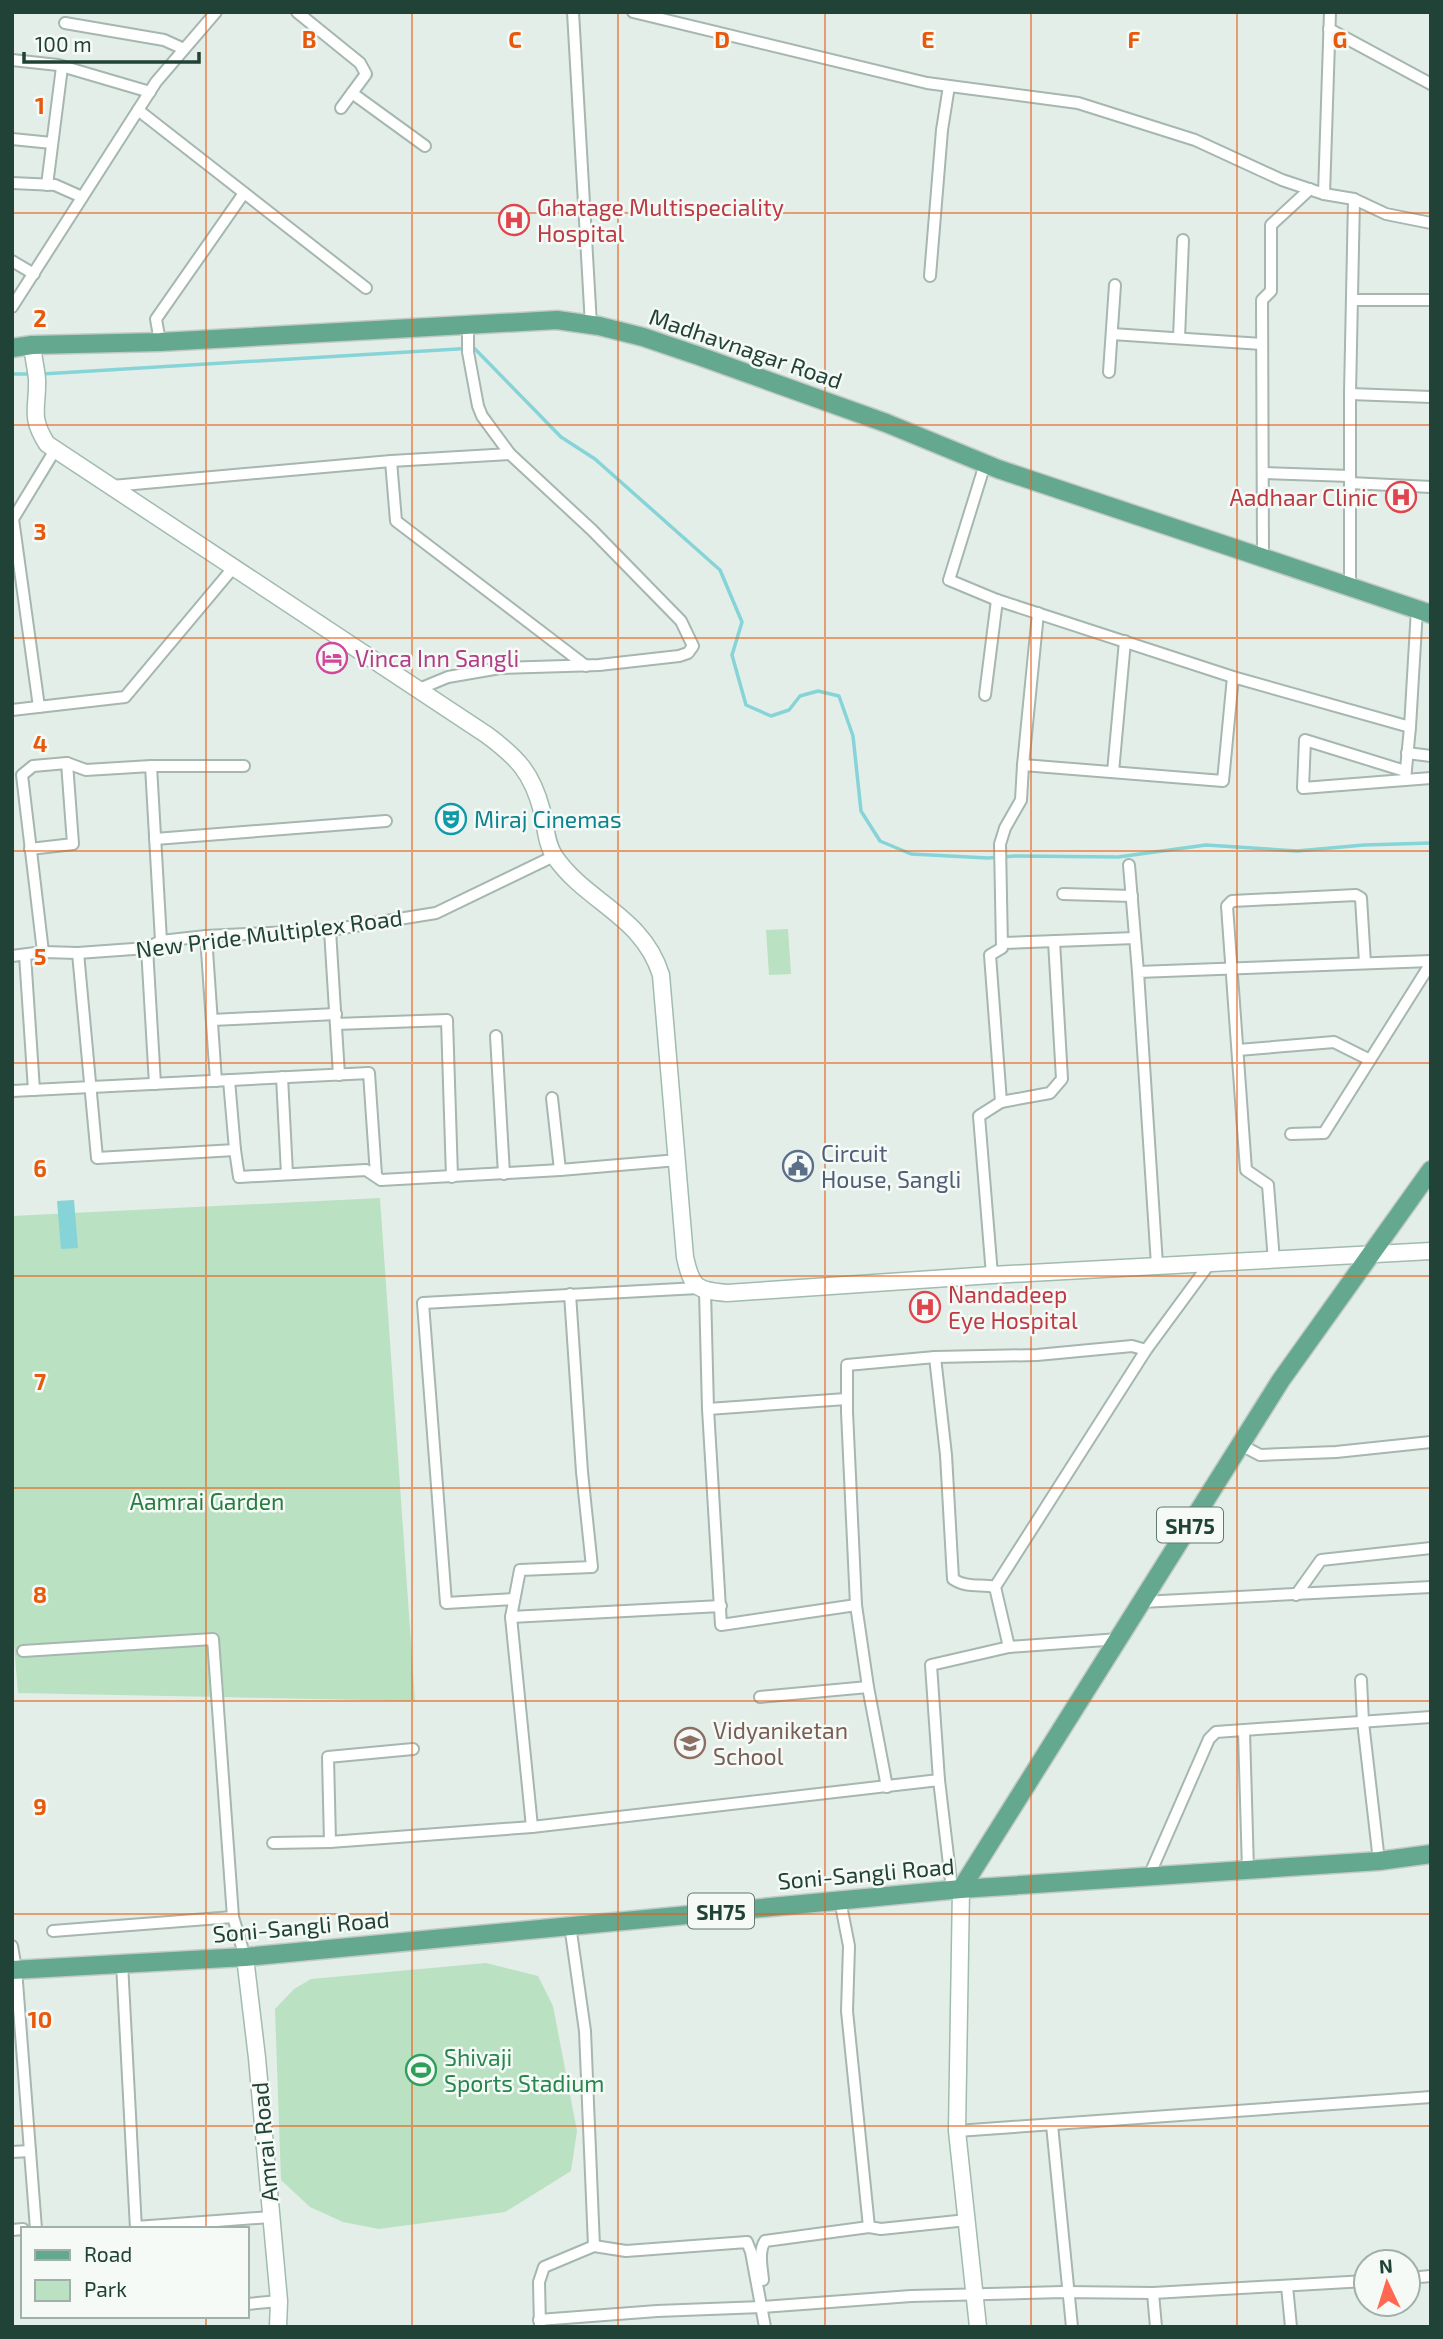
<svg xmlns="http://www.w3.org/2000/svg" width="1443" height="2339" viewBox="0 0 1443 2339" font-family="'Exo 2',sans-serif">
<rect width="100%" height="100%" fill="#e3eee8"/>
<g fill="#bae1c1">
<polygon points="788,929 791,974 769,975 766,930"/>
<polygon points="380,1198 415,1701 18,1693 12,1619 12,1216"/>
<polygon points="486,1963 538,1976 553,2006 577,2131 571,2171 505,2212 379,2229 343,2222 310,2207 281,2180 275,2009 294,1989 311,1979"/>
</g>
<polygon fill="#87d4d8" points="74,1200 78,1248 61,1249 57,1201"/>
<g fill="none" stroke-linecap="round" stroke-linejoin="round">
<g stroke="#87d4d8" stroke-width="3.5">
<polyline points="12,374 31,374"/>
<polyline points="42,374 474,348 561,437 595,459 720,570 742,622 732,655 746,705 771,716 789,710 800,696 818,691 839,696 853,736 861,811 880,841 911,854 988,858 1015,856 1118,857 1206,845 1297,851 1364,845 1431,843"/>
</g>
<g stroke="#a5b7af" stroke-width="14">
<g id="street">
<polyline points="297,12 360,63 366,74 341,108"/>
<polyline points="573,12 591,325"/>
<polyline points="633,12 927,83 1078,103 1195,140 1282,180 1324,194 1354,199 1386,214 1431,223"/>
<polyline points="65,23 164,40 184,49"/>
<polyline points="1329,29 1431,84"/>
<polyline points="12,60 58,65 150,92"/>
<polyline points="352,93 425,146"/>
<polyline points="138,110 366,288"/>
<polyline points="12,139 52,143"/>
<polyline points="12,183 55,185 82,197"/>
<polyline points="47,185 62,67"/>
<polyline points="1324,194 1330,12"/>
<polyline points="12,261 34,274"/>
<polyline points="930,276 942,130 949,86"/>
<polyline points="1352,300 1431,300"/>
<polyline points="12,307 156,82 216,12"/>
<polyline points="1112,334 1262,344"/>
<polyline points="1179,338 1183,240"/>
<polyline points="160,342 156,319 244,193"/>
<polyline points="1109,372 1115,285"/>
<polyline points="1350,394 1431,397"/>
<polyline points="391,461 396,521 586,666"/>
<polyline points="985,464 949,580 997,600 1233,677 1410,727 1417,609"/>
<polyline points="1263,473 1350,476"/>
<polyline points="1350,483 1431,487"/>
<polyline points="112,486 391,461 510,454"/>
<polyline points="1263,558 1262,300 1271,291 1271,225 1310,189"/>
<polyline points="1350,588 1350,394 1354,199"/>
<polyline points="1038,613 1023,765 1223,781 1233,677"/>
<polyline points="419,689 448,677 500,668 599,665 679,656 688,653 693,646 681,621 592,530 510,454 482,416 478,406 468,352 468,324"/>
<polyline points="985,695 997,600"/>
<polyline points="39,707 13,519 55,450"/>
<polyline points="12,710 125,697 233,568"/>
<polyline points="1407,753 1431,756"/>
<polyline points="151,766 244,766"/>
<polyline points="1405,771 1305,740 1303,788 1405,780 1410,727"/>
<polyline points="1113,772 1125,641"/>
<polyline points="1405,780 1431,778"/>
<polyline points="155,839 386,821"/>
<polyline points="30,849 73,844 67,763"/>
<polyline points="1129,865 1138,972"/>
<polyline points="1063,894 1132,896"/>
<polyline points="330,930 339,1075"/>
<polyline points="206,936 216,1081"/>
<polyline points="1003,943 1135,938"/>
<polyline points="147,948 155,1084"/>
<polyline points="43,952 22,775 33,766 67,763 86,770 151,766 161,941"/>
<polyline points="78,953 97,1158 235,1150 229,1080"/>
<polyline points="25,955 34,1090"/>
<polyline points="12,956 43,952 78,953 147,948 161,941 206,936 330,930 436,913 554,856"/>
<polyline points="212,1020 336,1014"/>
<polyline points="336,1024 447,1020 452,1177"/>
<polyline points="496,1036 504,1174"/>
<polyline points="1238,1050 1334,1042 1370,1060"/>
<polyline points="282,1077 287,1174"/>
<polyline points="12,1091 369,1073 376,1175"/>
<polyline points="552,1098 560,1170"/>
<polyline points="1001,1102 1050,1093 1062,1079 1054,941"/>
<polyline points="1291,1134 1324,1133 1431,963"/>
<polyline points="235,1150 239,1177 366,1170 381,1180 560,1170 678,1160"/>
<polyline points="1274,1261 1268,1185 1246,1170 1227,906 1232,901 1356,895 1361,898 1365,963"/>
<polyline points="1157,1265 1138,972 1431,961"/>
<polyline points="992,1275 979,1116 1001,1102 990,955 1002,948 1000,844 1005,828 1021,800 1023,765"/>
<polyline points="705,1291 708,1409 721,1625 856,1605 868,1687 760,1697"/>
<path d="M935,1357L946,1455L953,1579C966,1588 981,1584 995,1587"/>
<polyline points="708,1409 846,1399"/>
<polyline points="1241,1445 1260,1455 1336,1452 1431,1442"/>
<polyline points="1296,1595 1321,1560 1431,1548"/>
<polyline points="513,1599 446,1603 423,1303 698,1288"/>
<polyline points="1142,1602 1431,1587"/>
<polyline points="856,1605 847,1412 847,1365 935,1357 1037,1355 1132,1346 1146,1350"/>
<polyline points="511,1617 721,1606"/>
<polyline points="1119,1639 1009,1647 995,1587 1146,1350 1210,1263"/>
<polyline points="23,1651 213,1639 233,1917 245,1957"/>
<polyline points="1361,1680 1363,1722 1379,1861"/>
<polyline points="868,1687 887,1787"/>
<polyline points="1244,1731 1248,1870"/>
<polyline points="939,1780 952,1890"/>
<polyline points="532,1827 511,1617 520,1570 592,1567 582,1472 570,1294"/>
<polyline points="330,1842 328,1757 413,1749"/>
<polyline points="273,1843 330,1842 532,1827 939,1780 931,1665 1009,1647"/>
<polyline points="1149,1876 1209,1739 1216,1732 1431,1717"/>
<polyline points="840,1900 849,1946 847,2011 869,2227"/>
<polyline points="570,1925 585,2031 594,2246"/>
<polyline points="53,1931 233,1917"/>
<polyline points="12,1946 16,1969 36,2229"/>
<polyline points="122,1963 136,2229"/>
<polyline points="1052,2125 1072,2327"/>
<polyline points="957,2131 1431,2097"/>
<polyline points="12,2152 30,2151"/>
<polyline points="136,2227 270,2217"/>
<polyline points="12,2230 23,2229"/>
<polyline points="1408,2278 1431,2276"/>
<path d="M763,2280C762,2268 758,2252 765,2241L869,2227L881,2229L967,2220"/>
<polyline points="1287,2286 1291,2327"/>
<polyline points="1153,2293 1156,2327"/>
<polyline points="247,2304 279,2301"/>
<polyline points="539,2320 657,2311 762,2307 911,2296 1063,2292 1153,2293 1366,2281"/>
<polyline points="540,2327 539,2282 544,2267 594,2246 626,2251 747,2242 751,2252 765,2327"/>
</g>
</g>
<g stroke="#a1bbaf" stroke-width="19">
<g id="secondary">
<path d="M32,345C33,356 36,368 37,379C38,409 29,416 47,444L487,735C518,758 532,773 542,811C546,827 546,844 555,857C587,903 643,916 661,975L685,1257C692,1289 697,1290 727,1293L992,1275L1431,1251"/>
<polyline points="961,1889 957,2131 978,2327"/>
<polyline points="245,1957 257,2058 279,2301 278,2327"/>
</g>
</g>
<g stroke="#c1cac7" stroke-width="21">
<g id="primary">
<polyline points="12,348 32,345 160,342 557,320 599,326 643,337 699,356 886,423 998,469 1431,614"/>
<polyline points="961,1889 1281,1380 1431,1170"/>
<polyline points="12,1970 245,1957 961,1889 1379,1861 1431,1854"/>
</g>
</g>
<use href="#street" stroke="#fff" stroke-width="10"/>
<use href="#secondary" stroke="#fff" stroke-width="16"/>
<use href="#primary" stroke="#64a88f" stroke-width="18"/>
</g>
<path fill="none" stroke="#e8590c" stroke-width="2" stroke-opacity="0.55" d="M206,12V2229M412,12V2327M618,12V2327M825,12V2327M1031,12V2327M1237,12V2327M12,213H1431M12,425H1431M12,638H1431M12,851H1431M12,1063H1431M12,1276H1431M12,1488H1431M12,1701H1431M12,1914H1431M12,2126H1431M206,2316V2327"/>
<defs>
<g id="hospital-ring" transform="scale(1.575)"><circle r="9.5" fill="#f5faf7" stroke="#e0444e" stroke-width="1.5"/><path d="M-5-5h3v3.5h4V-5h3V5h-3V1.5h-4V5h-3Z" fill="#e0444e"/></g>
<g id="hotel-ring" transform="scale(1.575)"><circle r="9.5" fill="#f5faf7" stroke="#d1479c" stroke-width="1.5"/><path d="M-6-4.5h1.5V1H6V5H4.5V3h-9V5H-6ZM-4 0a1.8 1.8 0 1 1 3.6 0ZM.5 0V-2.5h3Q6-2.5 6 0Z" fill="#d1479c"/></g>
<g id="theatre-ring" transform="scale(1.575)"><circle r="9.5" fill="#f5faf7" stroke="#0f9aa8" stroke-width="1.5"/><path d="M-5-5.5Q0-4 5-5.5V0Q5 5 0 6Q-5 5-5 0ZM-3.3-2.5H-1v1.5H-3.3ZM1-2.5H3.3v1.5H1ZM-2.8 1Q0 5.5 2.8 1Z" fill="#0f9aa8"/></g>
<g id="civic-ring" transform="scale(1.575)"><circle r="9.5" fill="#f5faf7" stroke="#5c6f8a" stroke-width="1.5"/><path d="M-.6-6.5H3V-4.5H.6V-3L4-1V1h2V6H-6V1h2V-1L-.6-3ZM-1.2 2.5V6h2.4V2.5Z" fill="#5c6f8a"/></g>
<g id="school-ring" transform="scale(1.575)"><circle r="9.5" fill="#f5faf7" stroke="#8d6e63" stroke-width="1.5"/><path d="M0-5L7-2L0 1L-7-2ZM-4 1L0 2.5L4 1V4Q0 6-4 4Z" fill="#8d6e63"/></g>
<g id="stadium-ring" transform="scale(1.575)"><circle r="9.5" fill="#f5faf7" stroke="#2e9e5b" stroke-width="1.5"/><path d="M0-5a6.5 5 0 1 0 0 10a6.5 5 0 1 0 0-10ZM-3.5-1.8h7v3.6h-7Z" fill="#2e9e5b"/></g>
</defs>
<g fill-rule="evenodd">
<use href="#hospital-ring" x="514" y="220"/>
<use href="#hospital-ring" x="1401" y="497"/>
<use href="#hotel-ring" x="332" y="658"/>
<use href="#theatre-ring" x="451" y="819"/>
<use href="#civic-ring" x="798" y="1166"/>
<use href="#hospital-ring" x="925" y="1307"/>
<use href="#school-ring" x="690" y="1743"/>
<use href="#stadium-ring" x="421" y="2070"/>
</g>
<g text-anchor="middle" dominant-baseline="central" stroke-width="5" stroke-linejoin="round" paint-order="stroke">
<g fill="#f5faf7" stroke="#617970" stroke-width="2">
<rect x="1157" y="1507.5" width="66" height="35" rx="5"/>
<rect x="688" y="1893.5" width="66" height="35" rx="5"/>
</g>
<g font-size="21" font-weight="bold" fill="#214236">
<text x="1190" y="1525">SH75</text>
<text x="721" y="1911">SH75</text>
</g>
<g font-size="23" fill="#be3a42" stroke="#f5faf7" text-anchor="start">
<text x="537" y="207">Ghatage Multispeciality<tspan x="537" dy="26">Hospital</tspan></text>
<text x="1378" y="497" text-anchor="end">Aadhaar Clinic</text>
<text x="948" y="1294">Nandadeep<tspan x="948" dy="26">Eye Hospital</tspan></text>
</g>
<g font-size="23" fill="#214236" stroke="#f5faf7">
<text transform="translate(746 348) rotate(19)">Madhavnagar Road</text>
<text transform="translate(269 933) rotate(-7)">New Pride Multiplex Road</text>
<text transform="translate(866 1873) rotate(-5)">Soni-Sangli Road</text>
<text transform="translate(301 1926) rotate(-5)">Soni-Sangli Road</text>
<text transform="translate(264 2142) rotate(-95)">Amrai Road</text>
</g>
<g font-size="23" fill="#b23c85" stroke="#f5faf7" text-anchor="start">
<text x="355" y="658">Vinca Inn Sangli</text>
</g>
<g font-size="23" fill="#0d838f" stroke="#f5faf7" text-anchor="start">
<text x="474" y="819">Miraj Cinemas</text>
</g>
<g font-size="23" fill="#4e5e75" stroke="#f5faf7" text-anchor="start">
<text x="821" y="1153">Circuit<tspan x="821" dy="26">House, Sangli</tspan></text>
</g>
<g font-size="23" fill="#277d3f" stroke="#f5faf7">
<text x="207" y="1501">Aamrai Garden</text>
</g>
<g font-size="23" fill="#785e54" stroke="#f5faf7" text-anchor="start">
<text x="713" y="1730">Vidyaniketan<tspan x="713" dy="26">School</tspan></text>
</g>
<g font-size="23" fill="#27864d" stroke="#f5faf7" text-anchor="start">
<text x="444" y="2057">Shivaji<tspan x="444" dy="26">Sports Stadium</tspan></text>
</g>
</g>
<g font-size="23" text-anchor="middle" font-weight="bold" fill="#e8590c" stroke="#f5faf7" stroke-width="5" stroke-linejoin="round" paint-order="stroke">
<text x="309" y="48">B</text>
<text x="515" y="48">C</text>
<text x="722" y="48">D</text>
<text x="928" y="48">E</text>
<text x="1134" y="48">F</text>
<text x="1340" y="48">G</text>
<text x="40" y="114">1</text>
<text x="40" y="327">2</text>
<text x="40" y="540">3</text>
<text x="40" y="752">4</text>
<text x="40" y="965">5</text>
<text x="40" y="1177">6</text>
<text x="40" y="1390">7</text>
<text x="40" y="1603">8</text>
<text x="40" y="1815">9</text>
<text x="40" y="2028">10</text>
</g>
<rect width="1443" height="2339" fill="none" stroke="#214236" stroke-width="28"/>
<rect x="21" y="2227" width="228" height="91" fill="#f5faf7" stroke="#a0b0aa" stroke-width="2"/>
<rect x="35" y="2250" width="35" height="10" fill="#64a88f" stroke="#a0b0aa" stroke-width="2"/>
<text x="84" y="2262" font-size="21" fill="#214236">Road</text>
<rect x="35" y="2280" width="35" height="21" fill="#bae1c1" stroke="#a0b0aa" stroke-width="2"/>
<text x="84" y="2297" font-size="21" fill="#214236">Park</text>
<g transform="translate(1387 2283) rotate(356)"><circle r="33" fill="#f5faf7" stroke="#a0b0aa" stroke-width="2"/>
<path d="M0-5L12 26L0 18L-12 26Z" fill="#ff6951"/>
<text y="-10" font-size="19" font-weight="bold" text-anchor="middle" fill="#214236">N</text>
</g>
<path d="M24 52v10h175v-10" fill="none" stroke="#214236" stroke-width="3.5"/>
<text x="35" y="52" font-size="21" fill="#214236" stroke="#f5faf7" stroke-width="5" paint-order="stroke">100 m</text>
</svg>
